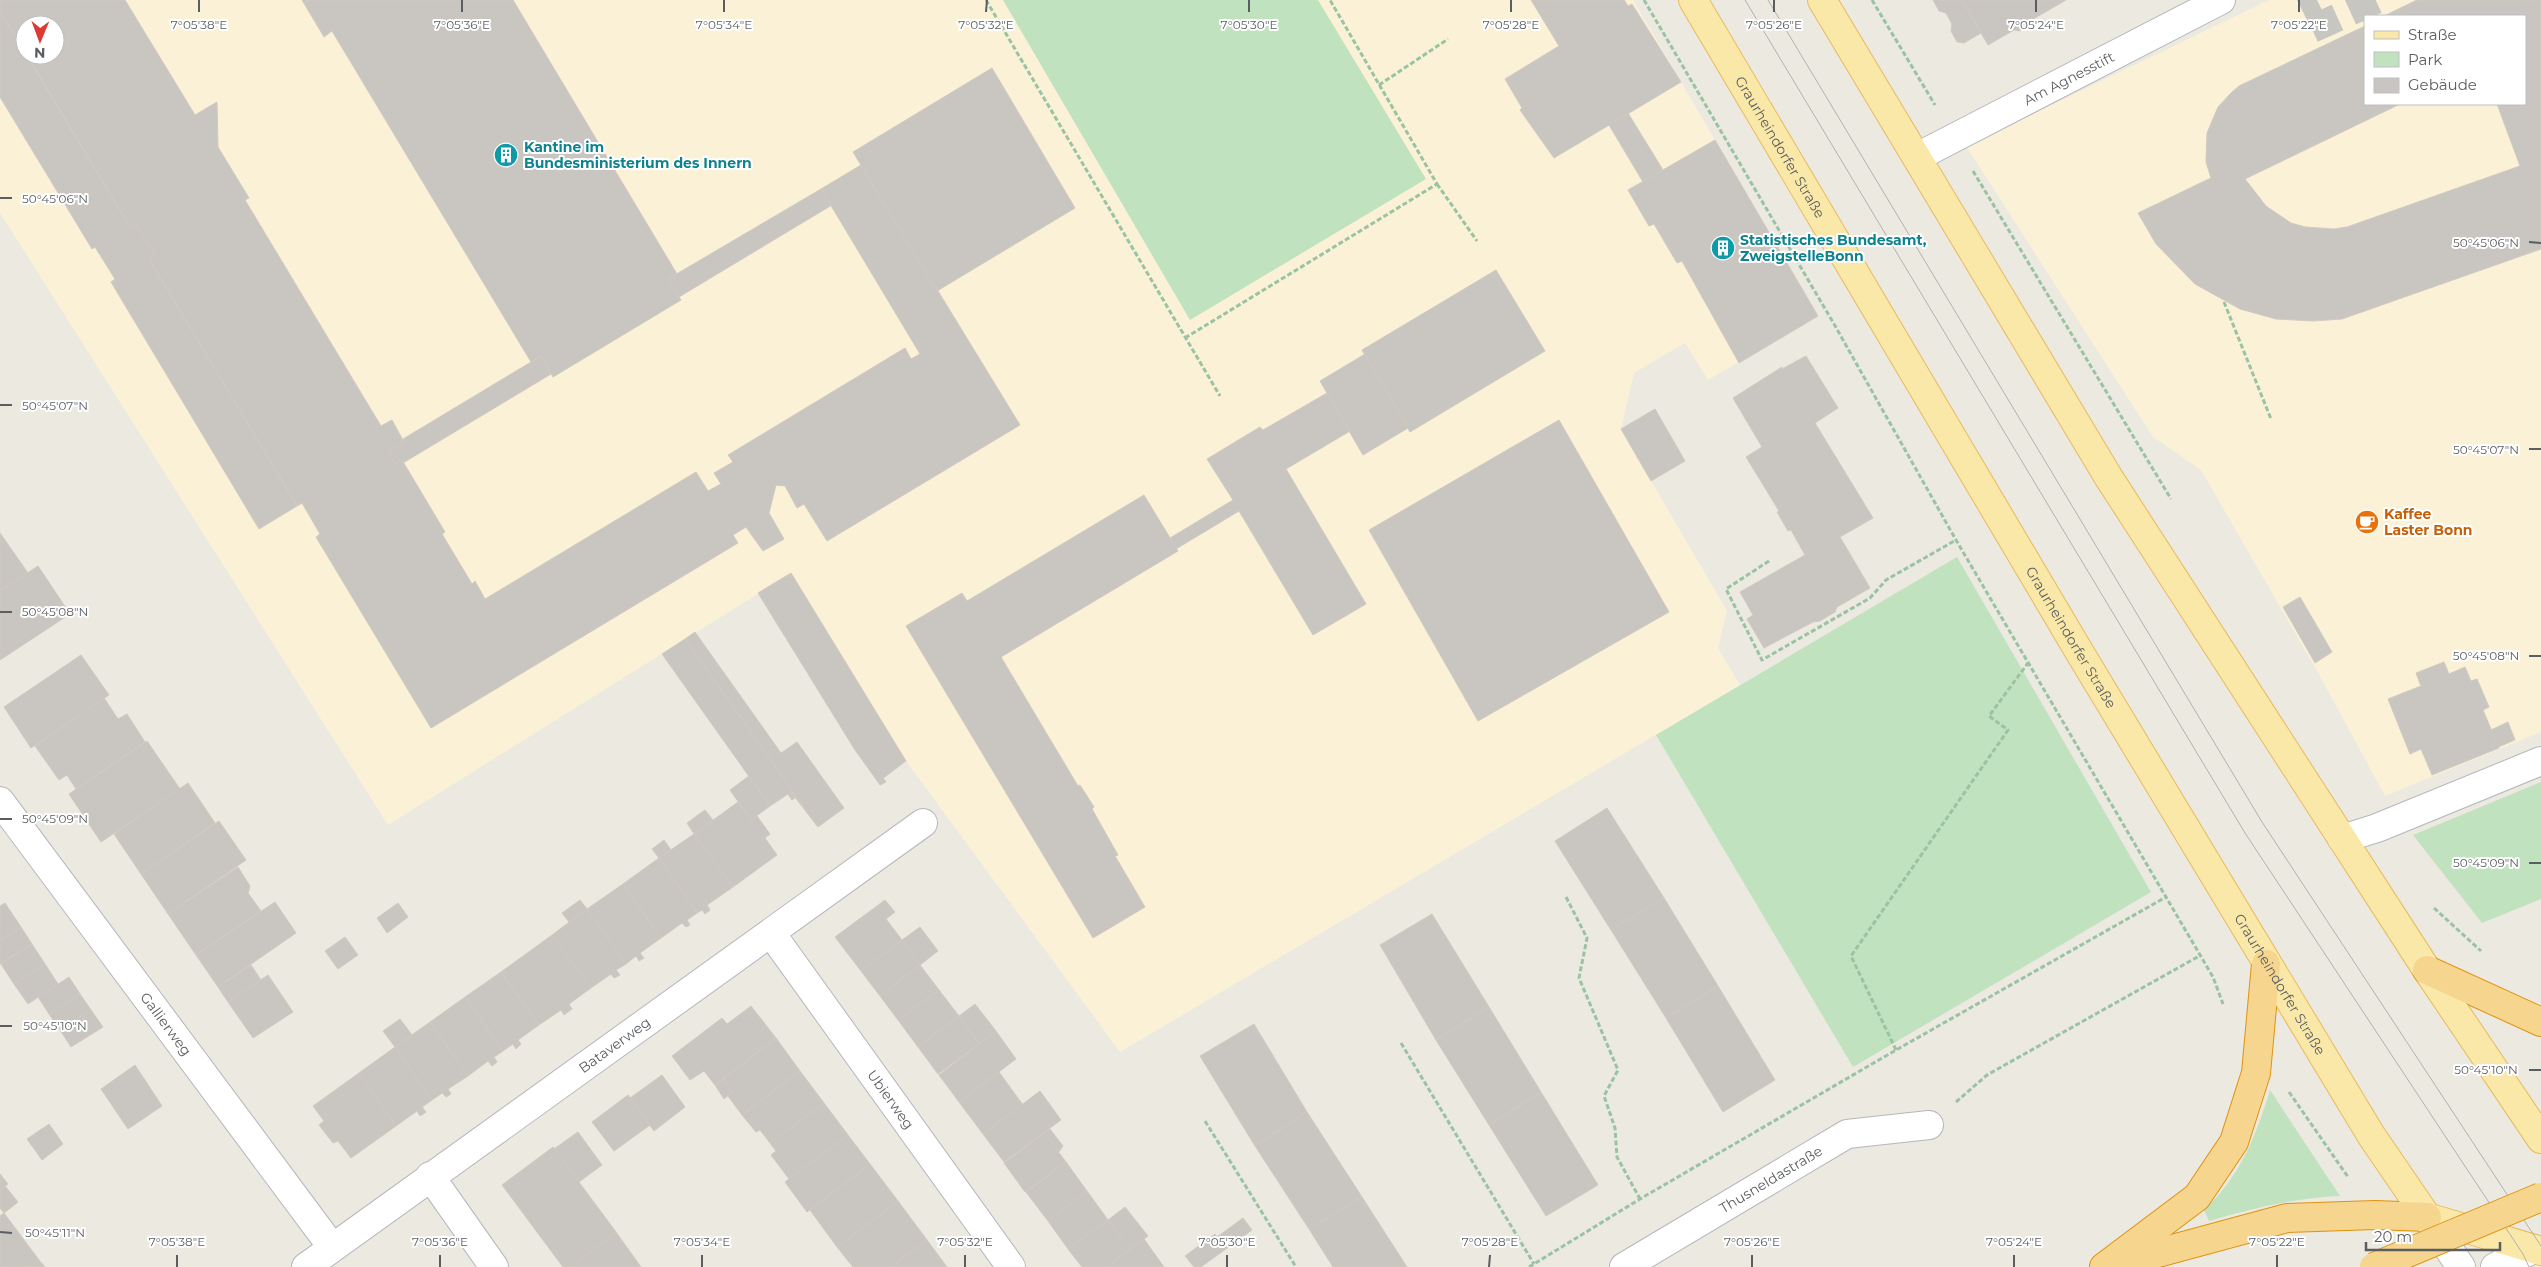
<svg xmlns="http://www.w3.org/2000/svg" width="2541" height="1267" viewBox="0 0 2541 1267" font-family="Montserrat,sans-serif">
<rect width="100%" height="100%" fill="#ece9e1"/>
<g fill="#fbf1d7" fill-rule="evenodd">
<path d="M0,0H1633L1818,316L1708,380L1685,343L1634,373L1621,429L1727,611L1718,648L1740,685L1120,1052L906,761L791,573L388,825L0,213ZM25,25H55V55H25Z"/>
<path d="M2269,0H2541V732L2385,796L2320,676L2201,470L2153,437L1966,146ZM2365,16H2525V104H2365Z"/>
</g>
<g fill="#c1e2bf">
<polygon points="1003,0 1318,0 1426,179 1190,320"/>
<polygon points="1957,557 2151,892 1853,1067 1656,735"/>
<polygon points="2541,782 2541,899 2482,923 2413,835"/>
<path d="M2270,1090L2340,1196C2294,1198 2253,1208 2209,1221L2204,1210C2240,1177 2256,1136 2270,1090Z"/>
</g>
<g fill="#c9c5c0" stroke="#d0cac0">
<polygon points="0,0 125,0 195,115 217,102 218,147 249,198 245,200 381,426 392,420 404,442 388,452 395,464 402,460 445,532 442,534 472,584 475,581 485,599 696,472 708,491 721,484 714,473 733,462 728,455 905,348 911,359 920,354 821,189 861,165 1020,425 827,541 804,504 797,508 785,486 776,485 769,513 784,539 763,551 746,527 733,535 738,543 431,728 316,537 320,534 302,503 297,506 149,259 155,255 135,223 130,227 27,55 55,55 55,25 25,25 25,52 0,11"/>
<polygon points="302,0 513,0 677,274 668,279 681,300 553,377 541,356 531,362 332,31 324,37"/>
<polygon points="1531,0 1624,0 1628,6 1632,4 1681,82 1554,158 1520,110 1522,108 1505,79 1559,46"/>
<polygon points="1933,0 1962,0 1981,33 1964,43 1957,42 1951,31 1952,24 1946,13 1939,11"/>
<polygon points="1962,0 2066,0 2030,21 2028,26 2019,31 2014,30 1988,45"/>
<polygon points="2417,0 2541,0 2541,249 2342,319 2313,321 2276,319 2240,309 2195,284 2156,244 2138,213 2211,178 2206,162 2207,133 2218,107 2231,93 2239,86 2365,26 2365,104 2400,104 2245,179 2266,206 2291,223 2305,227 2334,229 2347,227 2520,166 2497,104 2525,104 2525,16 2384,16"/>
<polygon points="0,11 130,227 135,223 155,255 149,259 297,506 259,529 111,282 115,279 95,247 92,249 0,97"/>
<polygon points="992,68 1075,208 937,291 853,152"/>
<polygon points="1628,113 1663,170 1643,182 1609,125"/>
<polygon points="1715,140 1818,316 1739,363 1682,261 1677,263 1654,224 1649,226 1628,190"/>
<polygon points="821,189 832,205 679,297 668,279"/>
<polygon points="1496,270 1545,351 1410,432 1362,350"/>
<polygon points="1365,354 1408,428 1363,455 1320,381"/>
<polygon points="541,356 551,374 403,463 402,460 395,464 388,452 404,442 403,439"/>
<polygon points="1806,356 1838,408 1815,423 1873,518 1840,537 1870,588 1837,607 1835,612 1820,621 1813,622 1764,648 1747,619 1753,615 1740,592 1805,555 1791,530 1788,531 1777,512 1779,511 1746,457 1762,447 1733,398 1782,367 1782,369"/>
<polygon points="1327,393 1350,431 1286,469 1366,604 1313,635 1239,511 1176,549 1170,538 1233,500 1207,459 1260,427 1263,430"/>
<polygon points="1655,409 1685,461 1651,481 1621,429"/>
<polygon points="1559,420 1669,612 1478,721 1369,530"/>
<polygon points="1144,495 1178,551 1001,657 1078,786 1080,785 1094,807 1092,809 1118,855 1115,856 1145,907 1093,938 906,626 962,593 967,601"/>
<polygon points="0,533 28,573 0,591"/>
<polygon points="38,566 70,614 0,660 0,591"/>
<polygon points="791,573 906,761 878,782 855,750 758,593"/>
<polygon points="2300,597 2332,652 2315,663 2283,607"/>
<polygon points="695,632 781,753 797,742 844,808 818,827 685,639"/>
<polygon points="685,639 818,827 791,792 770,806 662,654"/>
<polygon points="81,655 109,695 31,748 4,707"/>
<polygon points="2444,662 2449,674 2465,667 2471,681 2477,679 2489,707 2483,710 2499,748 2432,775 2421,749 2410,754 2388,699 2421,686 2416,673"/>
<polygon points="104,698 118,719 127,714 145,742 76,789 67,775 59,780 35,746"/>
<polygon points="2508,722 2515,740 2498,747 2491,730"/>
<polygon points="147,741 180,789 101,842 69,794"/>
<polygon points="749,776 770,806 751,820 730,790"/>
<polygon points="883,778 886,782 880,785 878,782"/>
<polygon points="188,783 215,823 141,874 114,834"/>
<polygon points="791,792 795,798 792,800 788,794"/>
<polygon points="738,802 751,820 757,816 770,834 765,838 777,855 733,887 694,834"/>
<polygon points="1607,808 1664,898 1611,930 1555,841"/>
<polygon points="705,810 713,820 694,834 687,823"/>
<polygon points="219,821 246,860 168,914 141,874"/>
<polygon points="694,834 733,887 707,905 710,910 705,914 702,910 697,913 659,858"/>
<polygon points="664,840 671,850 659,858 652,849"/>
<polygon points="659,858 697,913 687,920 690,925 686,927 682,923 661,938 623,884"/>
<polygon points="238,867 250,886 248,893 261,911 196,955 168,914"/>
<polygon points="623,884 661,938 640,953 644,958 639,961 636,956 626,964 587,909"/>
<polygon points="1664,898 1718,986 1666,1018 1611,930"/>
<polygon points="580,900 587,909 569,922 562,913"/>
<polygon points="885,900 895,912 886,919 902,940 861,971 835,937"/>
<polygon points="275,902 296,933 218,987 196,955"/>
<polygon points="5,903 21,927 0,941 0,906"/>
<polygon points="398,903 408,917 387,933 377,918"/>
<polygon points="587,909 626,964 616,970 620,975 614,978 611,974 591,988 552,935"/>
<polygon points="1432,914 1489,1007 1436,1040 1380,945"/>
<polygon points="21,927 32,944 0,964 0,941"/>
<polygon points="920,927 938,951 920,965 902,940"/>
<polygon points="552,935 591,988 569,1004 572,1009 564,1015 561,1010 539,1025 501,972"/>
<polygon points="345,937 358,955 338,969 325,951"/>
<polygon points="902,940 920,965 880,996 861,971"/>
<polygon points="32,944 45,964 14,984 1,964"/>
<polygon points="45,964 58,984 28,1004 14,984"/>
<polygon points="251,965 261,980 228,1002 218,987"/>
<polygon points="920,965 939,990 898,1020 880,996"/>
<polygon points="501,972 539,1025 518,1040 521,1044 516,1049 513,1044 503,1051 465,997"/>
<polygon points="268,975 293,1012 253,1038 228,1002"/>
<polygon points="69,977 80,994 49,1014 38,997"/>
<polygon points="1718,986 1775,1080 1723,1112 1666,1018"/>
<polygon points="939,990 959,1016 918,1047 898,1020"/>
<polygon points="80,994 91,1010 60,1030 49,1014"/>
<polygon points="465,997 503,1051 494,1057 497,1062 492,1066 488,1061 468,1076 430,1022"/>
<polygon points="975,1004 996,1031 979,1044 959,1016"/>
<polygon points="751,1006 776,1038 715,1085 704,1071 690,1080 672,1056 722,1018 727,1024"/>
<polygon points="1489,1007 1541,1092 1489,1125 1436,1040"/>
<polygon points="91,1010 103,1027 71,1047 60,1030"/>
<polygon points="959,1016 979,1044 938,1074 918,1047"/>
<polygon points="400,1019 412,1035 395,1047 383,1031"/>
<polygon points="430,1022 468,1076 448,1089 451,1094 446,1097 442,1093 432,1100 395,1047"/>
<polygon points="1254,1024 1307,1112 1255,1146 1200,1056"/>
<polygon points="996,1031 1016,1059 959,1102 939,1075"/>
<polygon points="776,1038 800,1071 742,1115 728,1096 732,1092 723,1079"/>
<polygon points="395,1047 432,1100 422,1107 426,1112 420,1116 417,1111 396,1126 359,1073"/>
<polygon points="135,1065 162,1106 128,1129 101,1089"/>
<polygon points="800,1071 824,1103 770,1143 760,1130 756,1132 742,1115"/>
<polygon points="999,1072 1023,1105 983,1134 959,1102"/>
<polygon points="359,1073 396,1126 351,1158 338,1141 333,1143 319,1125 324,1121 313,1106"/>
<polygon points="662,1075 685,1107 654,1131 630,1098"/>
<polygon points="723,1079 732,1092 724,1099 715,1085"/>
<polygon points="1040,1091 1061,1120 1004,1162 983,1134"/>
<polygon points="1541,1092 1598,1185 1546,1216 1489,1125"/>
<polygon points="628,1095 650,1125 614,1151 592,1122"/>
<polygon points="824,1103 848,1135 789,1179 771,1155 776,1151 770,1143"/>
<polygon points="1307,1112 1362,1197 1309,1229 1255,1146"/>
<polygon points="49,1124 63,1144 42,1160 27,1139"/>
<polygon points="1050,1129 1063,1146 1058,1153 1044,1133"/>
<polygon points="578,1132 602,1165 579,1182 554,1149"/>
<polygon points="1044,1133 1066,1162 1025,1192 1004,1163"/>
<polygon points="848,1135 870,1164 807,1212 785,1182"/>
<polygon points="553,1147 616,1232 571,1267 563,1267 502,1185"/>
<polygon points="1066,1162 1087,1191 1048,1221 1026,1192"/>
<polygon points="870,1164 898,1201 837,1247 810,1210"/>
<polygon points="0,1174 8,1184 0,1190"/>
<polygon points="5,1186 18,1202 4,1213 0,1208 0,1190"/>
<polygon points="1087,1191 1108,1220 1068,1249 1048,1221"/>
<polygon points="1362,1197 1407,1267 1333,1267 1309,1229"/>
<polygon points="898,1201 927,1240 891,1267 853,1267 837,1247"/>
<polygon points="1125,1207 1148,1236 1130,1249 1108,1220"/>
<polygon points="4,1213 39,1260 30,1267 0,1267 0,1216"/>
<polygon points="1243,1218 1252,1230 1226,1249 1217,1237"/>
<polygon points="1108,1220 1130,1249 1107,1267 1082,1267 1068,1249"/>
<polygon points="616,1232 641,1267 571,1267"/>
<polygon points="1215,1234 1226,1249 1201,1267 1194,1267 1185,1256"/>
<polygon points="1144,1239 1164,1267 1107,1267 1130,1249"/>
<polygon points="927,1240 947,1267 891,1267"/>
<polygon points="39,1260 45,1267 30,1267"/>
</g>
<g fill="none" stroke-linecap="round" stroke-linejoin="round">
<g stroke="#c8c6c1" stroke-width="28" stroke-dasharray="28 14" stroke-linecap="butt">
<polyline points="2301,8 2317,0"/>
<polyline points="2312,29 2376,0"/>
</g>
<g stroke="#b4b7bb" stroke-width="30">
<g id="minor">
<path id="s1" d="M1917,157L2221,0"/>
<path id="s2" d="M0,801L332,1247"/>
<polyline points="2342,839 2377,828 2541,761"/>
<path id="s3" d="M771,933L1011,1267"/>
<polyline points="430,1176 494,1267"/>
<polyline points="2429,1220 2461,1267"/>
<path id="s4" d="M306,1267L923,823"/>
<path id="s5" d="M1624,1267L1847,1134L1929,1125"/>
<polyline points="2495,1267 2534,1249"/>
</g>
</g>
<g stroke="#e8ba5e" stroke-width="30">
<g id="major">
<path id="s6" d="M1693,0L2080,653L2371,1135L2427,1217L2541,1251"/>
<polyline points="1822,0 2109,478 2427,970 2541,1139"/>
</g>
</g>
<g stroke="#e0920d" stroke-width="30">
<g id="highway">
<polyline points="2427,970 2541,1022"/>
<polyline points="2117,1264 2287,1218 2375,1215 2427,1217"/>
<polyline points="2104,1267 2197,1197 2234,1142 2256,1073 2266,964"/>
</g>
</g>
<g stroke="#99c3a2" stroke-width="3" stroke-dasharray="5 2.5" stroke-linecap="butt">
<polyline points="986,0 1220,396"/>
<polyline points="1644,0 1834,324 1956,540 2213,977 2223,1004"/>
<polyline points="1872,0 1935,105"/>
<polyline points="1379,85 1448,39"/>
<polyline points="1973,171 2171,499"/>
<polyline points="1437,184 1477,241"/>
<polyline points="2224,302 2271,419"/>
<polyline points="1185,338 1437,184 1330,0"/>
<polyline points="1769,561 1726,589 1762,660 1870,598 1886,580 1956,540"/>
<polyline points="1566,897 1587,938 1579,978 1618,1070 1604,1096 1615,1128 1617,1157 1640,1199"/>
<polyline points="2434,908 2481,951"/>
<polyline points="1401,1043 1534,1264"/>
<polyline points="1896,1050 1851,956 2008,730 1989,716 2028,663"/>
<polyline points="2289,1092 2348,1177"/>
<polyline points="1956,1102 1987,1075 2201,955"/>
<polyline points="1205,1121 1296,1267"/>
<polyline points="1529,1267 1640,1199 1896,1050 2166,897"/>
</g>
<use href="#minor" stroke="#fff" stroke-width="28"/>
<use href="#major" stroke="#fae8a8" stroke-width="28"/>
<use href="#highway" stroke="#f6d68e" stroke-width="28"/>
<g stroke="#b0b1b1" stroke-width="1">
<polyline points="1745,0 2245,833 2523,1254 2529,1267"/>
<polyline points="1768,0 2262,822 2541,1246"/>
</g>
<g stroke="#e0920d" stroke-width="30" stroke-linecap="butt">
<polyline id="highway-bridge" points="2374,1267 2541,1197"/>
</g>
<use href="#highway-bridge" stroke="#f6d68e" stroke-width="28"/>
</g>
<path fill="none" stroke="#5a5e61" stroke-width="2" d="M199,12V0M462,12V0M724,12V0M986,12L987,0M1249,12V0M1511,12V0M1774,12V0M2036,12V0M2299,12V0M0,198H12M2529,242L2541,243M0,405H12M2529,449H2541M0,612H12M2529,656H2541M0,819H12M2529,863H2541M0,1026H12M2529,1070H2541M0,1232L12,1233M177,1267V1255M440,1267V1255M702,1267V1255M965,1267V1255M1227,1267V1255M1489,1267L1490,1255M1752,1267V1255M2014,1267V1255M2277,1267V1255"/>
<defs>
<g id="building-disc" transform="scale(1.25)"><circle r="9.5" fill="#0f9aa8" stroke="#fff"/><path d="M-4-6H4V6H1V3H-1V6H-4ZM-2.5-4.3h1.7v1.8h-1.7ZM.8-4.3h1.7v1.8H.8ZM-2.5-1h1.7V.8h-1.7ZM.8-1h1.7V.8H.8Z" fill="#fff"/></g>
<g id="cafe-disc" transform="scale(1.25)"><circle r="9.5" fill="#e8710a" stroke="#fff"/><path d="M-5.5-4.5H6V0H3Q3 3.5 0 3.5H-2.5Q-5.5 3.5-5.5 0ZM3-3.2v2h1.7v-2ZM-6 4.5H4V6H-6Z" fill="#fff"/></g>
</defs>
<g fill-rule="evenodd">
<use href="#building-disc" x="506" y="155"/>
<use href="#building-disc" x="1723" y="248"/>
<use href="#cafe-disc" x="2367" y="522"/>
</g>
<g text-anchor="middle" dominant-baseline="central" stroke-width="4" stroke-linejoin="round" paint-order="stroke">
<g font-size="14" fill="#5a5e61" stroke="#fff">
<text stroke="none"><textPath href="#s1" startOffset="171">Am Agnesstift</textPath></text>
<text stroke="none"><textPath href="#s6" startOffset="171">Graurheindorfer Straße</textPath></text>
<text stroke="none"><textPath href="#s6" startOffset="741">Graurheindorfer Straße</textPath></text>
<text stroke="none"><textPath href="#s6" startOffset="1146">Graurheindorfer Straße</textPath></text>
<text stroke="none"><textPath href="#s2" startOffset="278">Gallierweg</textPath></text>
<text stroke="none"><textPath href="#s4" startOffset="380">Bataverweg</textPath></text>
<text stroke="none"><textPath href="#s3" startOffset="205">Ubierweg</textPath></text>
<text stroke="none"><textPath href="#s5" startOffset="171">Thusneldastraße</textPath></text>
</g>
<g font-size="14" font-weight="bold" fill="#0d838f" stroke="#fff" text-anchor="start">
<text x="524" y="147">Kantine im<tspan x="524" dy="16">Bundesministerium des Innern</tspan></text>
<text x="1740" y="240">Statistisches Bundesamt,<tspan x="1740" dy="16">ZweigstelleBonn</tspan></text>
</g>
<g font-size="14" font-weight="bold" fill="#c56008" stroke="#fff" text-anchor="start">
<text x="2384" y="514">Kaffee<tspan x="2384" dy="16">Laster Bonn</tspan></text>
</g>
</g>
<g font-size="12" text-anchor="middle" fill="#5a5e61" stroke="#fff" stroke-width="4" stroke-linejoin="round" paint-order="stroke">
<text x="199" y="29">7°05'38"E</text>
<text x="462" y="29">7°05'36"E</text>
<text x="724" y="29">7°05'34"E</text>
<text x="986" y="29">7°05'32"E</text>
<text x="1249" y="29">7°05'30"E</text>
<text x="1511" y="29">7°05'28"E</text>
<text x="1774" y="29">7°05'26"E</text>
<text x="2036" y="29">7°05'24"E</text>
<text x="2299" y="29">7°05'22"E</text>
<text x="55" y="203">50°45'06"N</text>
<text x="2486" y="247">50°45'06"N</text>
<text x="55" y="410">50°45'07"N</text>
<text x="2486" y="454">50°45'07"N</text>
<text x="55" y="616">50°45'08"N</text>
<text x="2486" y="660">50°45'08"N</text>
<text x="55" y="823">50°45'09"N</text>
<text x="2486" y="867">50°45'09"N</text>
<text x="55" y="1030">50°45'10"N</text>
<text x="2486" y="1074">50°45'10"N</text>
<text x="55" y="1237">50°45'11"N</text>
<text x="177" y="1246">7°05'38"E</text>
<text x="440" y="1246">7°05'36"E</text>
<text x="702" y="1246">7°05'34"E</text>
<text x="965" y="1246">7°05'32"E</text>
<text x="1227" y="1246">7°05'30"E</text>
<text x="1490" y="1246">7°05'28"E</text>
<text x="1752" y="1246">7°05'26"E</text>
<text x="2014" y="1246">7°05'24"E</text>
<text x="2277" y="1246">7°05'22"E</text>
</g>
<rect x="2364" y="15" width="162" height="90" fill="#ffffff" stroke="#bdbfc0"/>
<rect x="2374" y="31" width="25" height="8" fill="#fae8a8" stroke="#bdbfc0"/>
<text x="2408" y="40" font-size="15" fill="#5a5e61">Straße</text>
<rect x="2374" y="52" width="25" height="15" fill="#c1e2bf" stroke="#bdbfc0"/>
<text x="2408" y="65" font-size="15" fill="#5a5e61">Park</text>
<rect x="2374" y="78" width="25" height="15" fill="#c9c5c0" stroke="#bdbfc0"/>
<text x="2408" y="90" font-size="15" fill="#5a5e61">Gebäude</text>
<g transform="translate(40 40) rotate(181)"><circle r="24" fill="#ffffff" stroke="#bdbfc0"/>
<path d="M0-4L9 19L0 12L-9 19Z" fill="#de3935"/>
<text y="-8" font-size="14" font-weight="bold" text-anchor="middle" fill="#5a5e61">N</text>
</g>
<path d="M2366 1242v8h134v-8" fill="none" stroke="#5a5e61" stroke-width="2.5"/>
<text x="2374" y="1242" font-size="15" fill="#5a5e61" stroke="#ffffff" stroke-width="4" paint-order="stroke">20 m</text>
</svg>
